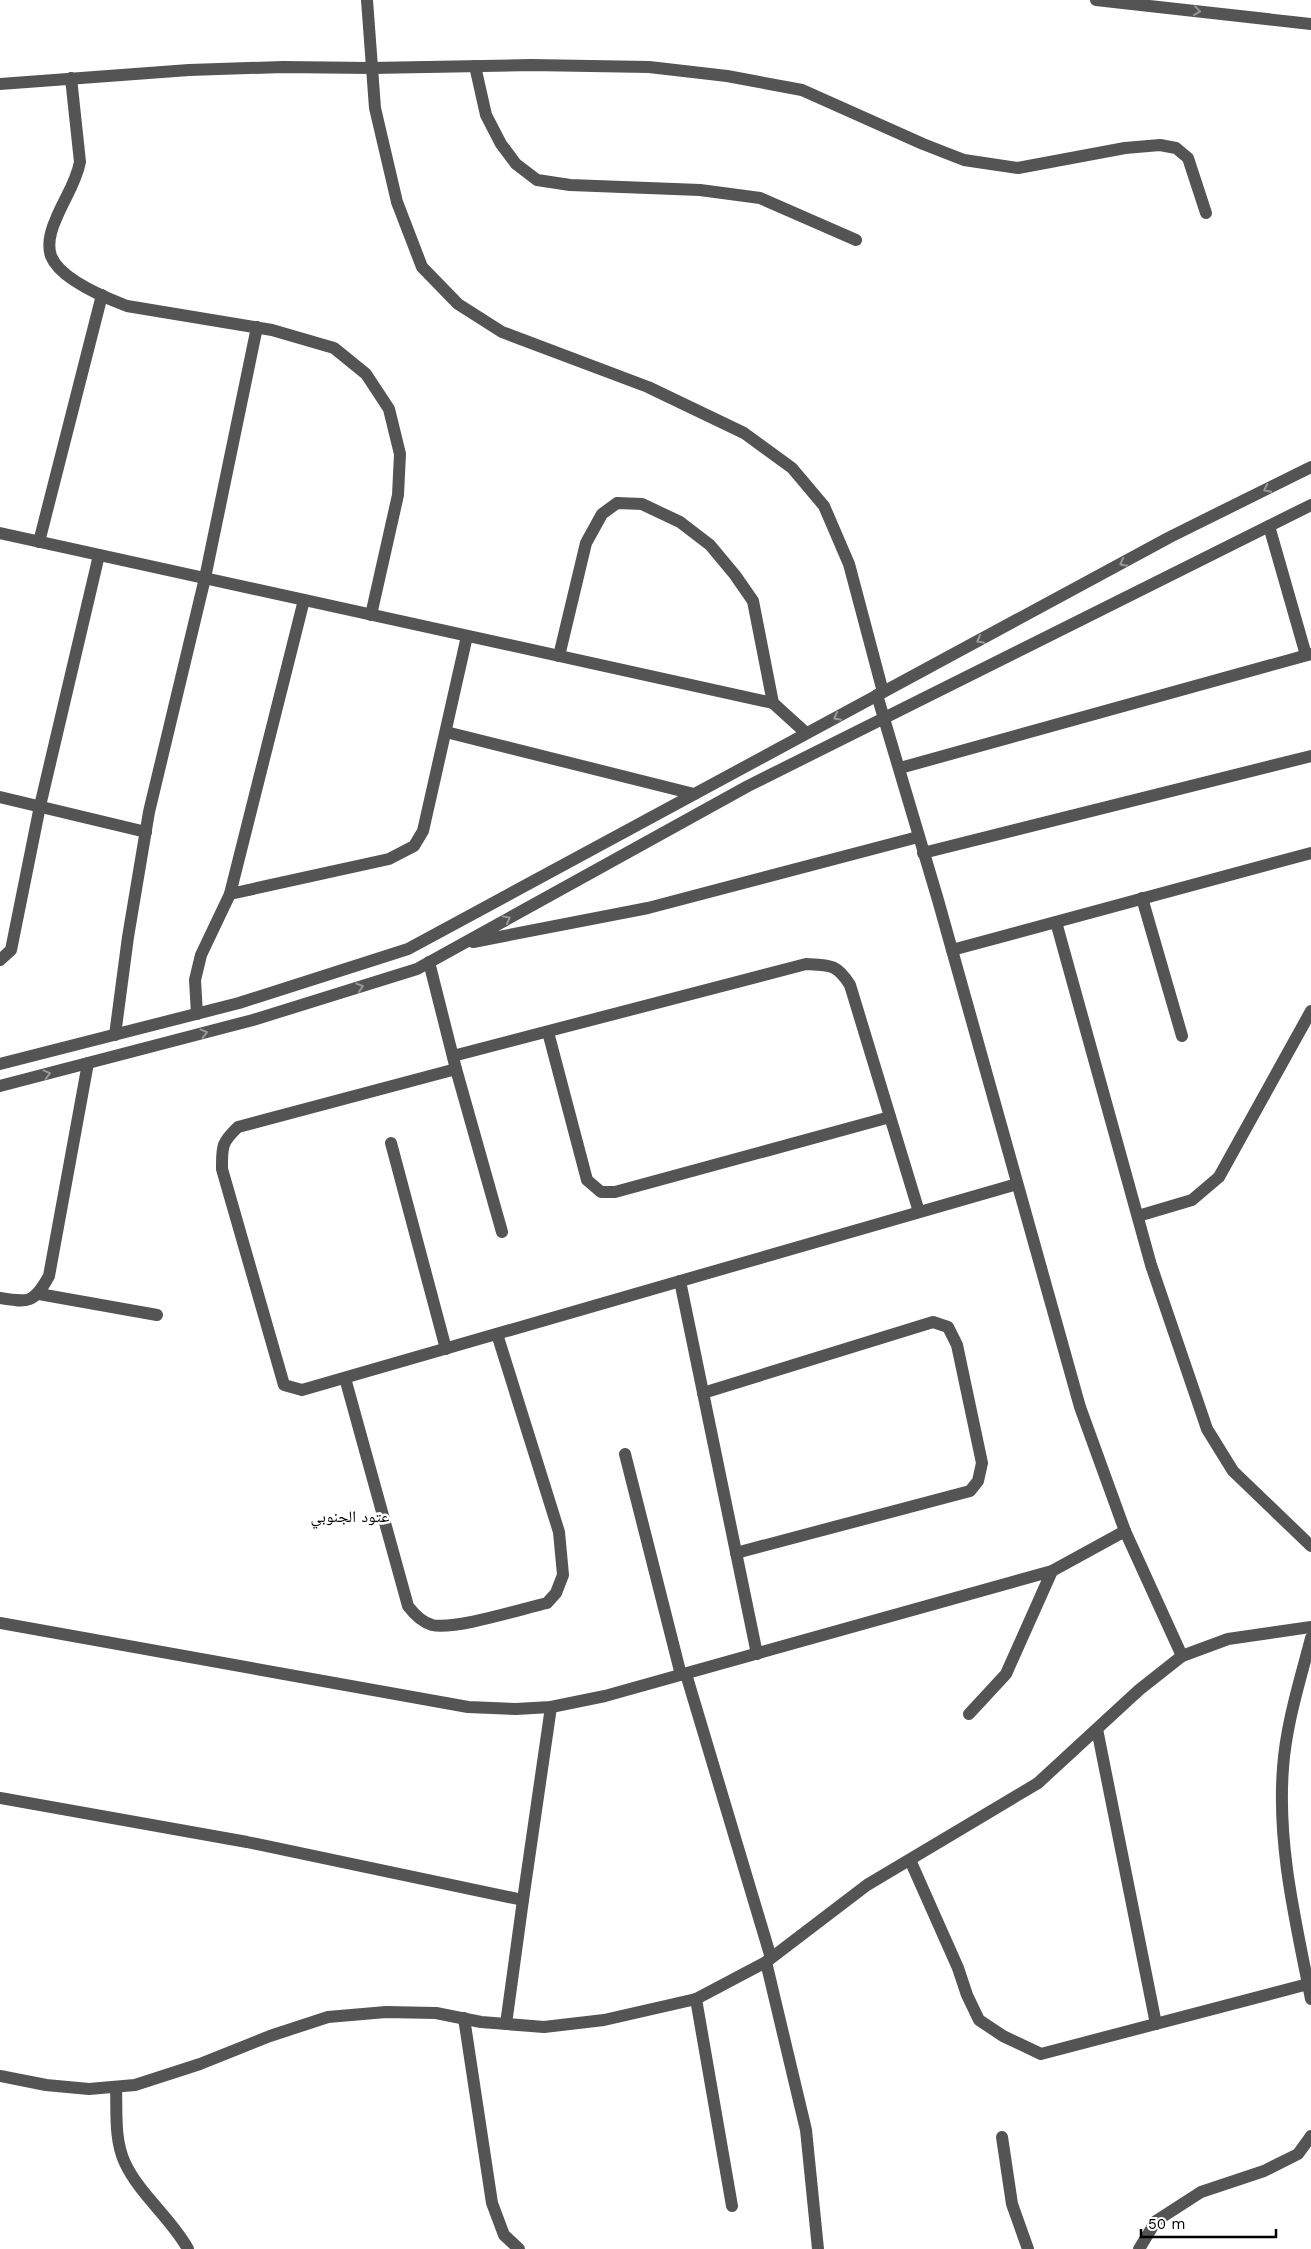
<svg xmlns="http://www.w3.org/2000/svg" width="1311" height="2249" viewBox="0 0 1311 2249" font-family="'Work Sans','Noto Naskh Arabic',sans-serif">
<rect width="100%" height="100%" fill="#fff"/>
<g fill="none" stroke-linecap="round" stroke-linejoin="round">
<g stroke="#545454" stroke-width="12">
<polyline points="367,0 375,108 397,202 422,267 458,304 502,332 648,387 744,433 792,468 824,506 849,564 883,692"/>
<polyline points="1096,0 1311,24"/>
<polyline points="475,66 486,115 501,144 516,164 537,180 570,185 700,190 760,198 856,240"/>
<path d="M71,78L80,162C76,183 64,199 56,219C51,230 47,244 51,256C60,279 106,298 127,306L272,330L334,348L366,374L389,409L400,454L398,495L371,615"/>
<polyline points="0,84 189,70 283,67 371,68 531,65 649,67 727,76 802,90 923,144 964,160 1018,168 1125,148 1160,145 1176,148 1188,158 1206,213"/>
<polyline points="1269,526 1306,655"/>
<polyline points="0,533 773,703"/>
<polyline points="39,542 102,295"/>
<polyline points="559,656 586,543 602,514 617,503 642,504 680,522 710,545 735,575 753,601 773,703 806,733"/>
<polyline points="877,695 938,900 1080,1407 1125,1531 1182,1656"/>
<polyline points="446,732 694,794"/>
<polyline points="900,768 1311,654"/>
<polyline points="0,797 146,832"/>
<polyline points="923,853 1311,756"/>
<polyline points="230,894 389,859 414,846 423,831 467,636"/>
<polyline points="1142,898 1182,1036"/>
<polyline points="1056,922 1151,1265 1207,1429 1233,1471 1311,1546"/>
<polyline points="473,942 648,908 918,837"/>
<polyline points="952,950 1311,853"/>
<polyline points="0,960 11,950 40,806 99,555"/>
<polyline points="429,962 456,1069 502,1232"/>
<polyline points="197,1014 195,980 201,955 230,894 304,600"/>
<polyline points="548,1032 587,1180 601,1192 615,1192 890,1117"/>
<polyline points="115,1035 128,937 149,812 205,578 257,327"/>
<path d="M453,1056L806,964C830,965 837,964 850,985L919,1212"/>
<polyline points="0,1064 239,1003 408,949 1170,537 1311,467"/>
<path d="M456,1069L238,1127C221,1143 222,1147 222,1169L284,1385L302,1390L1017,1184"/>
<polyline points="0,1086 253,1020 417,969 748,786 1311,505"/>
<polyline points="391,1143 446,1349"/>
<polyline points="1138,1216 1192,1200 1219,1177 1311,1011"/>
<polyline points="680,1281 757,1654"/>
<polyline points="39,1294 157,1315"/>
<path d="M0,1298C29,1303 34,1303 49,1276L88,1063"/>
<path d="M345,1378L408,1606C414,1614 422,1622 432,1625C455,1630 521,1609 547,1603L556,1593L563,1575L559,1532L497,1334"/>
<polyline points="703,1393 933,1322 948,1327 957,1345 982,1463 978,1481 970,1491 736,1553"/>
<polyline points="625,1454 681,1675"/>
<polyline points="0,1623 468,1707 516,1709 551,1707 605,1696 1052,1571 1125,1531"/>
<path d="M1311,1638C1300,1681 1286,1724 1283,1768C1277,1846 1296,1923 1311,1999"/>
<polyline points="686,1674 771,1958"/>
<polyline points="969,1714 1006,1674 1052,1571"/>
<polyline points="1097,1729 1156,2024"/>
<polyline points="0,1798 247,1842 523,1900 551,1707"/>
<polyline points="910,1860 958,1968 967,1995 979,2020 1003,2036 1041,2054 1308,1984"/>
<polyline points="696,1999 732,2206"/>
<polyline points="464,2018 492,2203 504,2235 519,2249"/>
<polyline points="506,2024 523,1900"/>
<polyline points="0,2076 46,2085 89,2089 135,2085 200,2064 270,2036 328,2017 386,2012 436,2013 481,2022 544,2027 604,2020 696,1999 766,1962"/>
<path d="M116,2087C117,2111 114,2140 125,2163C140,2195 171,2218 188,2249"/>
<polyline points="1002,2137 1012,2204 1028,2249"/>
<polyline points="818,2249 806,2130 766,1962 867,1885 1038,1783 1139,1690 1182,1656 1228,1639 1311,1627"/>
<polyline points="1139,2249 1156,2221 1201,2192 1264,2171 1298,2154 1311,2136"/>
</g>
</g>
<defs><path id="oneway-chevron" d="M-2-3.5L2.5 0L-2 3.5" fill="none" stroke-width="1.6" stroke-linecap="round" stroke-linejoin="round" transform="scale(1.25)"/></defs>
<g stroke="#989898">
<use href="#oneway-chevron" transform="translate(1197 11) rotate(7)"/>
<use href="#oneway-chevron" transform="translate(1267 489) rotate(154)"/>
<use href="#oneway-chevron" transform="translate(1123 563) rotate(152)"/>
<use href="#oneway-chevron" transform="translate(980 640) rotate(152)"/>
<use href="#oneway-chevron" transform="translate(837 717) rotate(152)"/>
<use href="#oneway-chevron" transform="translate(507 919) rotate(-29)"/>
<use href="#oneway-chevron" transform="translate(360 987) rotate(-17)"/>
<use href="#oneway-chevron" transform="translate(204 1033) rotate(-15)"/>
<use href="#oneway-chevron" transform="translate(47 1074) rotate(-15)"/>
</g>
<g text-anchor="middle" dominant-baseline="central" stroke-width="5" stroke-linejoin="round" paint-order="stroke">
<g font-size="16" fill="#000" stroke="#fff">
<text x="350" y="1516">عتود الجنوبي</text>
</g>
</g>
<path d="M1141 2229v8h135v-8" fill="none" stroke="#000000" stroke-width="2.5"/>
<text x="1148" y="2229" font-size="15" fill="#000000" stroke="#ffffff" stroke-width="4" paint-order="stroke">50 m</text>
</svg>
